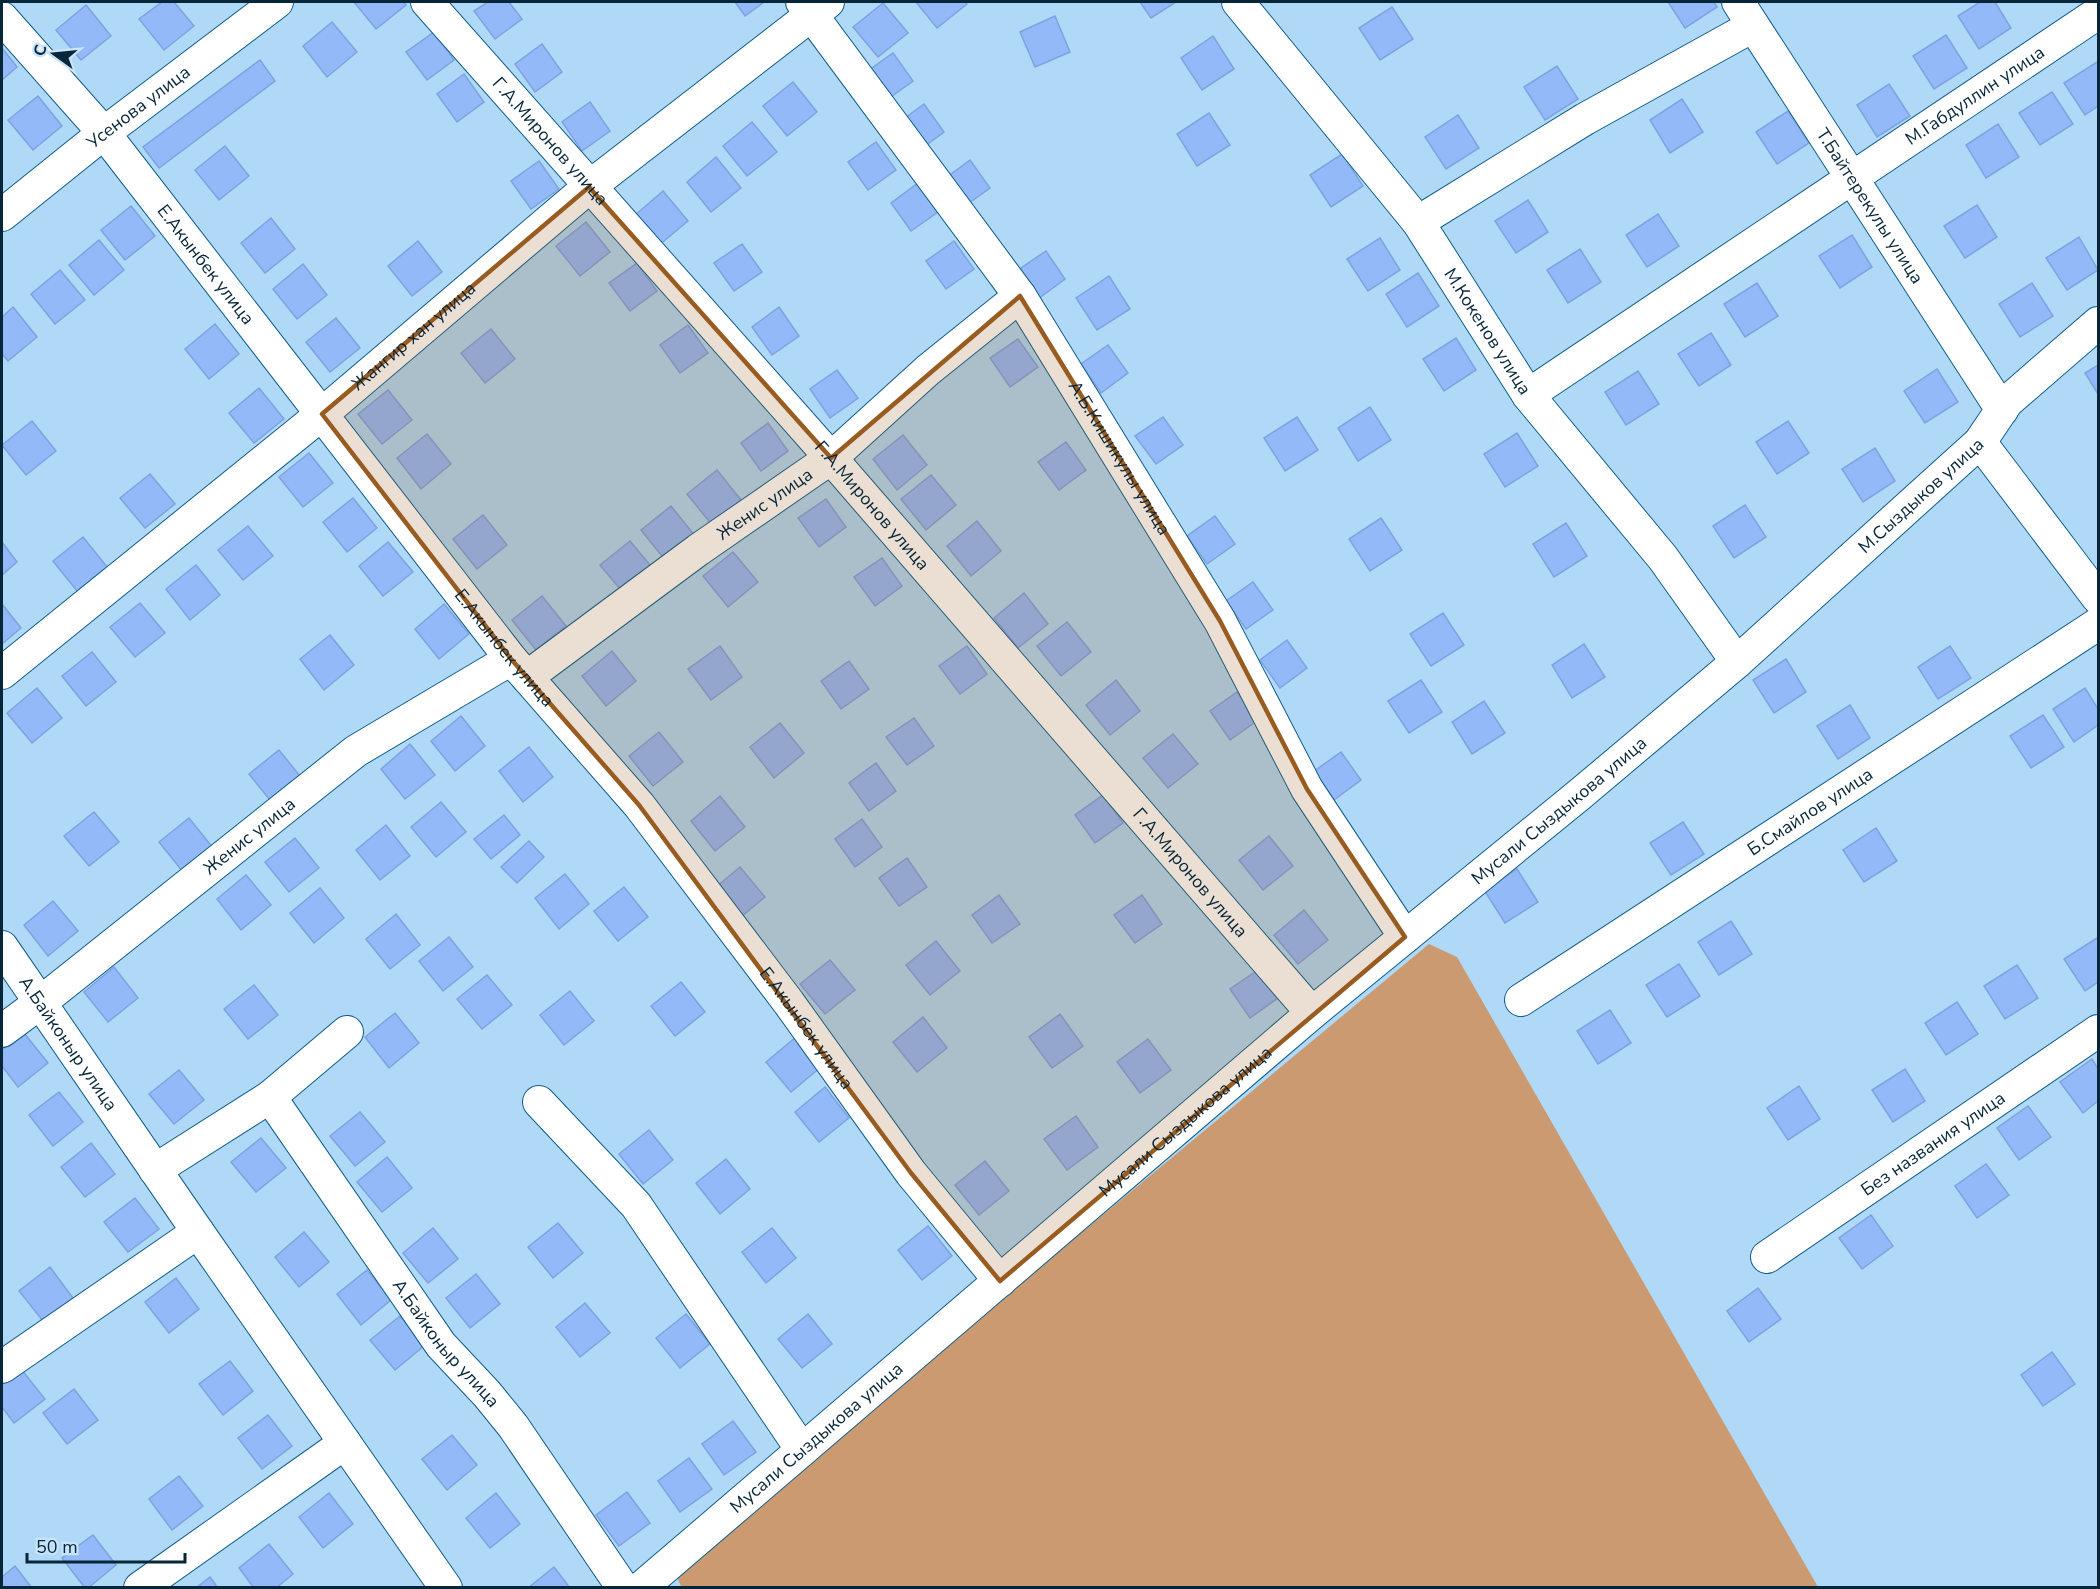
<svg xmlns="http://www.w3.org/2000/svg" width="2100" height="1589" viewBox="0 0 2100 1589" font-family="'Nunito Sans',sans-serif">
<rect width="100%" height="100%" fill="#b0d9f7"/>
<polygon fill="#cc9a71" points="1429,944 1457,957 1818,1587 682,1588 674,1571"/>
<g fill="#93b9f9" stroke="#7da3e1" stroke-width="1.5">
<polygon points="162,2 174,2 194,26 164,50 139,19"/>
<polygon points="354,2 404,2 406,5 376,29"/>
<polygon points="488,2 509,2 522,19 495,39 474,11"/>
<polygon points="735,2 764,2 745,16"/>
<polygon points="916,2 966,2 967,4 937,28"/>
<polygon points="1140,2 1176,2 1151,18"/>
<polygon points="1668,2 1714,2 1717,7 1685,28"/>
<polygon points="1980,2 1995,2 2011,28 1979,49 1958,16"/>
<polygon points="883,3 908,33 878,57 853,27"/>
<polygon points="86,5 111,36 81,60 56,30"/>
<polygon points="1392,7 1413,39 1380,60 1359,28"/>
<polygon points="1055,16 1070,52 1035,67 1020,32"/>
<polygon points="332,22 357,52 327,77 303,46"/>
<polygon points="434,32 454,60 427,80 406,52"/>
<polygon points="1946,35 1967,68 1934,89 1913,56"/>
<polygon points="1213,36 1234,69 1202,90 1181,58"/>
<polygon points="542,44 562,72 535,92 515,64"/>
<polygon points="2,48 17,67 2,80"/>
<polygon points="893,53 913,81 885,101 865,73"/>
<polygon points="260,60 275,81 159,168 143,147"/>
<polygon points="2097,62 2098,64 2098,106 2085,115 2064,83"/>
<polygon points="1557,66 1578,99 1545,120 1524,87"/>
<polygon points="464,74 484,102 457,122 437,94"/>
<polygon points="793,82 817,112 787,136 763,106"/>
<polygon points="1889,84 1910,116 1877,137 1857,105"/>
<polygon points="2052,92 2073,124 2040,145 2019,113"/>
<polygon points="38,96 62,126 33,150 8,120"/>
<polygon points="1682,99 1703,132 1670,153 1650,120"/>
<polygon points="590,102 610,131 582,151 562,122"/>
<polygon points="924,104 944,132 917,152 897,124"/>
<polygon points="1788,111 1809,143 1777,164 1756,132"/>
<polygon points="1209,113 1230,145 1197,166 1177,134"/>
<polygon points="1458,115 1479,148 1446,169 1425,137"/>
<polygon points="752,122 777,152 747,176 723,146"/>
<polygon points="1998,124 2019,157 1986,178 1966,145"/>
<polygon points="876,142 896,170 868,190 848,162"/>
<polygon points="225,146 249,176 219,200 195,170"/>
<polygon points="1342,154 1363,186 1331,207 1310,175"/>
<polygon points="716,157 741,188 711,212 687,182"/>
<polygon points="970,160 990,188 962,208 943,180"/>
<polygon points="539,161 559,189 531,209 511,181"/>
<polygon points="918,183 938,212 911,231 891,203"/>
<polygon points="663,191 688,221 658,246 634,216"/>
<polygon points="1528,200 1548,232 1516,253 1495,221"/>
<polygon points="1977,205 1997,237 1965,258 1944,226"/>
<polygon points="131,206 155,236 125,260 101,230"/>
<polygon points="1658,214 1679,246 1647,267 1626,235"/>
<polygon points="271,218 295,249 265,273 241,243"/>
<polygon points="586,222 610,252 580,276 556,246"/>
<polygon points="1852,235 1872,267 1840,288 1819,256"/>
<polygon points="2079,237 2098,270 2067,290 2046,258"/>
<polygon points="1380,238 1400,270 1368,291 1347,259"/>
<polygon points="99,240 124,270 94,295 69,265"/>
<polygon points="418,241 442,272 412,296 388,266"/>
<polygon points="954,241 974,269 946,289 926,261"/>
<polygon points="742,244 762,272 734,291 714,263"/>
<polygon points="1580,249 1601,282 1568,303 1547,270"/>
<polygon points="1046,251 1065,279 1038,299 1018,270"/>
<polygon points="637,263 657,291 630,311 609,283"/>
<polygon points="303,264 327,295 297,319 273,289"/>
<polygon points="60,270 85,300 55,324 31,294"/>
<polygon points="1418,273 1439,306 1407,327 1386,294"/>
<polygon points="1109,276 1130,309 1097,330 1076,298"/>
<polygon points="1757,283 1778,316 1745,337 1724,304"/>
<polygon points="2032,283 2053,316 2020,337 1999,304"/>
<polygon points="13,307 37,337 8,361 2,354 2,317"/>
<polygon points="779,307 799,336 772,355 752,327"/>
<polygon points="336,318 360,348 330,372 306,342"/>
<polygon points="215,324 239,354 209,379 185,349"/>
<polygon points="688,325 708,353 680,373 660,345"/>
<polygon points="491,329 515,359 485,383 461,353"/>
<polygon points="1711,333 1731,365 1699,386 1678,354"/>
<polygon points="1456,338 1476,370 1444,391 1423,359"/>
<polygon points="1018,339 1038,367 1010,387 990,358"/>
<polygon points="1108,345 1128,373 1101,393 1081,364"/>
<polygon points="2098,365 2098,394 2085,373"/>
<polygon points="1937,369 1958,402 1925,423 1904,391"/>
<polygon points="837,370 858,398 830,418 810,389"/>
<polygon points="1638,371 1659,404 1626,425 1605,392"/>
<polygon points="259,388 284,419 254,443 229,413"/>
<polygon points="388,390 412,420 382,444 358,414"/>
<polygon points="1370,407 1391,440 1358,461 1338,428"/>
<polygon points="1163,417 1183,445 1156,464 1135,436"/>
<polygon points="1297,417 1318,450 1285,471 1264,438"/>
<polygon points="32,421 56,451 26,475 2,445"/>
<polygon points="1788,421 1809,453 1777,474 1756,442"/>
<polygon points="768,423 788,451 761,471 741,443"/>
<polygon points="1517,433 1538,466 1505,487 1484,454"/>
<polygon points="427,434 451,464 421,489 397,458"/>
<polygon points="903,435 927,465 897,490 873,459"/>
<polygon points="1066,442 1086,470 1059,490 1038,462"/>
<polygon points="1875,448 1895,481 1863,502 1842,469"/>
<polygon points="309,453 333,483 303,507 279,477"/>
<polygon points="717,470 741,500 712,525 687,494"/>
<polygon points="150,474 175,504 145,528 120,498"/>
<polygon points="931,475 956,505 926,530 901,499"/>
<polygon points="353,498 377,528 347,552 323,522"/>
<polygon points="826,499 846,527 819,547 798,518"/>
<polygon points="1745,505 1766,537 1734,558 1713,526"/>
<polygon points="671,506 695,536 665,560 641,530"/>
<polygon points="483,515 507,545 477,569 453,539"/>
<polygon points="1215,516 1235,544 1207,564 1187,536"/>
<polygon points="1381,518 1402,550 1370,571 1349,539"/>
<polygon points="977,521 1001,551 971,576 947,546"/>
<polygon points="1566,523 1587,556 1554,577 1533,544"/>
<polygon points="248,526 273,556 243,580 218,550"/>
<polygon points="83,537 107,567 77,591 53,561"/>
<polygon points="630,541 655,571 625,595 600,565"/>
<polygon points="2,542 17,562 2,575"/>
<polygon points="388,542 413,572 383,596 359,566"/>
<polygon points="733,552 758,582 728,607 703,576"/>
<polygon points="882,558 902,586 875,606 854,577"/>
<polygon points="196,565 220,595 190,620 166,589"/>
<polygon points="1253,582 1273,610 1246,629 1226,601"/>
<polygon points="1024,593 1048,624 1018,648 994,618"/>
<polygon points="542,596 566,626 536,650 512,620"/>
<polygon points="140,603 165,633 135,657 110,627"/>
<polygon points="2,604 21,628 2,644"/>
<polygon points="444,604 469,634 439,659 415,629"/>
<polygon points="1443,613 1464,645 1431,666 1410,634"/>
<polygon points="1067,622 1091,652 1061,676 1037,646"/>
<polygon points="330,635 354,665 324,690 300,659"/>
<polygon points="1287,640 1307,668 1280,688 1260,660"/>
<polygon points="1584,644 1605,677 1572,698 1552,665"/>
<polygon points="720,646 742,677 711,700 688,669"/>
<polygon points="967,646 987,674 960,694 939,666"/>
<polygon points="1950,646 1971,678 1938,699 1918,667"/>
<polygon points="612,651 636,681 606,706 582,676"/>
<polygon points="92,652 116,682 86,706 62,676"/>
<polygon points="1786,659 1806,692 1774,713 1753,680"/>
<polygon points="849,661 869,689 841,709 821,681"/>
<polygon points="1116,680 1140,711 1110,735 1086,705"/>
<polygon points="1421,680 1442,712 1409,733 1388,701"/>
<polygon points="37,688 62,718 32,743 7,713"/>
<polygon points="2085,688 2098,709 2098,725 2074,742 2053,709"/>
<polygon points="1237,692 1258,720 1230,740 1210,711"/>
<polygon points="1484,701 1505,733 1472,754 1452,722"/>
<polygon points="1850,705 1870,738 1838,759 1817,726"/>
<polygon points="2043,715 2064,747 2031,768 2010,736"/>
<polygon points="461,716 485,746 455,771 431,741"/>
<polygon points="914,718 934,746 907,765 886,737"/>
<polygon points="780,723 804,753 774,778 750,747"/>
<polygon points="659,732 683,762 653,786 629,756"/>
<polygon points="1173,734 1198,764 1168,788 1143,758"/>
<polygon points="410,744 435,775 405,799 381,769"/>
<polygon points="529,747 553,777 523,802 499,771"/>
<polygon points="279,750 304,781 274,805 249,774"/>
<polygon points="1341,752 1361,780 1334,800 1313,772"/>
<polygon points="876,763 896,791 869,811 849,783"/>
<polygon points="1103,795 1123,823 1095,843 1075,815"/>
<polygon points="720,796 745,827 715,851 691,821"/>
<polygon points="441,802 466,832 436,857 411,827"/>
<polygon points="94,812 119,842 89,866 64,836"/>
<polygon points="504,815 520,835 491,859 474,839"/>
<polygon points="189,818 213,848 183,872 159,842"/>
<polygon points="862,819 882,847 855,867 835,839"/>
<polygon points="1683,822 1704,854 1671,875 1650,843"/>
<polygon points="386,825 410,856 380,880 356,850"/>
<polygon points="1876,828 1897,861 1864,882 1843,850"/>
<polygon points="1269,836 1293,866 1263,890 1239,860"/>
<polygon points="295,838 319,868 289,892 265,862"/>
<polygon points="529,841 544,857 517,883 501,867"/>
<polygon points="907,858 927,887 899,906 879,878"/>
<polygon points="740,867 765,897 735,922 710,892"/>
<polygon points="1517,869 1538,902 1505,923 1484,890"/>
<polygon points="565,874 589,904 559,929 535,898"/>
<polygon points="246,875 271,905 241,930 217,899"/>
<polygon points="624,887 648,917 618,941 594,911"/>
<polygon points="320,888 344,918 314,943 290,913"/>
<polygon points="999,895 1020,924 992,943 972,915"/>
<polygon points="1142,895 1162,924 1135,943 1114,915"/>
<polygon points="53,901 78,931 48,956 24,925"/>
<polygon points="1304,910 1328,940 1298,964 1274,935"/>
<polygon points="396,914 420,945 390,969 366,939"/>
<polygon points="1731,921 1752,954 1719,975 1698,942"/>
<polygon points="449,937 473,967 443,991 419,961"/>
<polygon points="2097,938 2098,941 2098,982 2085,991 2064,959"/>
<polygon points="936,941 960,971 930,995 906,965"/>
<polygon points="830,960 855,990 825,1014 800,984"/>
<polygon points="1679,964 1700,996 1667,1017 1646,985"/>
<polygon points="2017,965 2038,998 2005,1019 1984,986"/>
<polygon points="114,967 138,998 108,1022 84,992"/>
<polygon points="1258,970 1278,998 1250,1018 1230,989"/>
<polygon points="487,975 512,1005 482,1029 457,999"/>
<polygon points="681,982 705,1012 675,1036 651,1006"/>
<polygon points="254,985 278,1015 248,1039 224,1009"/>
<polygon points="570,991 594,1021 564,1045 540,1015"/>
<polygon points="1957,1002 1978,1034 1946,1055 1925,1023"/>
<polygon points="1610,1010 1631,1043 1598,1064 1577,1031"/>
<polygon points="395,1013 419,1043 389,1068 365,1037"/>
<polygon points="1060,1014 1083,1046 1052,1068 1029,1037"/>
<polygon points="923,1017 947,1048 917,1072 893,1042"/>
<polygon points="24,1033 48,1063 18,1087 2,1066 2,1050"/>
<polygon points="796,1037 821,1067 791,1092 766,1062"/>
<polygon points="1148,1039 1171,1070 1140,1093 1117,1062"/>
<polygon points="2092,1059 2098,1069 2098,1101 2083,1113 2060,1082"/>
<polygon points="1905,1069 1925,1101 1893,1122 1872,1090"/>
<polygon points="179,1070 204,1100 174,1124 149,1094"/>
<polygon points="1799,1086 1820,1119 1788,1140 1767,1108"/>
<polygon points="825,1087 849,1118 819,1142 795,1112"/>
<polygon points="59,1092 83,1122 53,1146 29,1115"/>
<polygon points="2028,1106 2051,1137 2019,1160 1997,1128"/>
<polygon points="360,1112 385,1142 355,1166 330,1136"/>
<polygon points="1076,1116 1098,1147 1067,1170 1044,1139"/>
<polygon points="649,1130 673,1160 643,1184 619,1154"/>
<polygon points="261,1138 286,1168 256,1192 231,1162"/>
<polygon points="91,1143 115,1174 85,1197 61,1167"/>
<polygon points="387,1157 412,1188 382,1212 357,1182"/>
<polygon points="726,1159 750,1189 720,1214 696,1183"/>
<polygon points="985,1161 1009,1191 979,1215 955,1185"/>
<polygon points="1986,1164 2009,1195 1977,1218 1955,1186"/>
<polygon points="135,1198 159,1229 128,1252 104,1222"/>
<polygon points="1871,1215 1893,1246 1862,1269 1839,1238"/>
<polygon points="558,1223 583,1253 553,1278 528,1247"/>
<polygon points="928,1226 952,1256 922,1280 898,1250"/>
<polygon points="433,1228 458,1259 428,1283 403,1253"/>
<polygon points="772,1228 796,1258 766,1283 742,1252"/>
<polygon points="304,1232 329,1262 299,1287 275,1257"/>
<polygon points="50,1267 73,1298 43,1321 19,1291"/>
<polygon points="367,1270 391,1300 361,1325 337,1294"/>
<polygon points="476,1274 500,1304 470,1328 446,1298"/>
<polygon points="176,1278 199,1309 169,1333 145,1302"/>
<polygon points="1758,1288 1781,1319 1749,1342 1727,1311"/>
<polygon points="585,1303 610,1333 580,1357 556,1327"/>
<polygon points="686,1314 710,1344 680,1368 656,1338"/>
<polygon points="808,1314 832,1344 802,1368 778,1339"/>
<polygon points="400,1316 424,1346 395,1370 370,1340"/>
<polygon points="2052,1352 2075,1384 2043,1406 2021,1375"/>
<polygon points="230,1361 253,1391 223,1415 199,1384"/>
<polygon points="21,1369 45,1399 14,1423 2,1407 2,1384"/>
<polygon points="74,1389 98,1420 67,1444 43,1413"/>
<polygon points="268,1415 292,1446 262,1469 238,1438"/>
<polygon points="733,1421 756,1452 724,1475 702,1444"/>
<polygon points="452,1435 477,1465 447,1490 422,1459"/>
<polygon points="689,1458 712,1489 680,1512 658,1481"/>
<polygon points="179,1476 203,1506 172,1530 149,1499"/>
<polygon points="627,1492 650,1523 619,1546 596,1515"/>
<polygon points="329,1493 353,1524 323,1548 299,1517"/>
<polygon points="496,1493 520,1524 490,1548 466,1518"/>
<polygon points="93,1535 116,1565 88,1588 85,1588 62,1558"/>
<polygon points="269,1544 293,1574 276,1588 254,1588 239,1568"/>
<polygon points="15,1566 32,1588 2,1588 2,1577"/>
<polygon points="554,1567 570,1588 528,1588"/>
<polygon points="210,1577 218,1588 196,1588"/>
</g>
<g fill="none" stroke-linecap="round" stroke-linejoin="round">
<g stroke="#0d5e8b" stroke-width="34">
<g id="minor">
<path id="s1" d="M427,2L831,458L1312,1013"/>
<path id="s2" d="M802,2L1020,296L1220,621L1307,789L1405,937"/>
<path id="s3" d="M1238,2L1418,222L1528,395L1663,558L1737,662"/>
<path id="s4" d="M1738,2L2002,410"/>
<path id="s5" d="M2,18L104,133L511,659L639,805L789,1003L911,1173L1000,1281"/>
<path id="s6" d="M2,215L104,133L277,2"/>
<polyline points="1418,222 1585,119 1753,26"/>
<path id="s7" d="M1528,395L2098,13"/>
<polyline points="1980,442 2098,598"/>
<path id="s8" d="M2,673L322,414L589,187L828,2"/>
<path id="s9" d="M527,677L698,550L831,458L928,370L1020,296"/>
<path id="s10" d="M2,947L198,1232L446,1588"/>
<path id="s11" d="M1521,1000L2098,624"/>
<path id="s12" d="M2,1031L41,1002L356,751L511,659"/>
<path id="s13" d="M270,1097L441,1345L487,1394L513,1426L623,1588"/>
<polyline points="539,1102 636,1205 802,1450"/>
<polyline points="155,1170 270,1097 347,1032"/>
<path id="s14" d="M1767,1257L2098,1031"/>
<polyline points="2,1367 198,1232"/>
<polyline points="140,1588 345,1443"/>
<path id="s15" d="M641,1588L1312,1013L1579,795L1737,662L1980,442L2007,402L2098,323"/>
</g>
</g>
<use href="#minor" stroke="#fff" stroke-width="32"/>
</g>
<path fill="#995c20" fill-opacity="0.2" stroke="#995c20" stroke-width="4.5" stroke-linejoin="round" d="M589,187L831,458L1020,296L1220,621L1307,789L1405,937L1000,1281L911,1173L639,805L511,659L322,414Z"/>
<g text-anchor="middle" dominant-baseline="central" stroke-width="4.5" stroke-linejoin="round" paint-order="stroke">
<g font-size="18" fill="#072639" stroke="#c9e4f9">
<text stroke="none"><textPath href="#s7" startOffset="538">М.Габдуллин улица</textPath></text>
<text stroke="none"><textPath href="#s6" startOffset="174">Усенова улица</textPath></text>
<text stroke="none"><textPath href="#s1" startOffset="186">Г.А.Миронов улица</textPath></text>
<text stroke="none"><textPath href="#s4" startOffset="243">Т.Байтерекулы улица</textPath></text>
<text stroke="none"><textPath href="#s5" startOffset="320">Е.Акынбек улица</textPath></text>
<text stroke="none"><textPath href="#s3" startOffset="414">М.Кокенов улица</textPath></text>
<text stroke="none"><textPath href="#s8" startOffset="532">Жангир хан улица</textPath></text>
<text stroke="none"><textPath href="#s2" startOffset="556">А.Б.Кишикулы улица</textPath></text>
<text stroke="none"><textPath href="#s15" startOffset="1683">М.Сыздыков улица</textPath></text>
<text stroke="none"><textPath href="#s9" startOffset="294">Женис улица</textPath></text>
<text stroke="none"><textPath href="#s1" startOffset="672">Г.А.Миронов улица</textPath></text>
<text stroke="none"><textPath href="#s5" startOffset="806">Е.Акынбек улица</textPath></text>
<text stroke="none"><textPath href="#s15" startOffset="1203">Мусали Сыздыкова улица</textPath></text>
<text stroke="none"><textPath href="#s11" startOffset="345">Б.Смайлов улица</textPath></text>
<text stroke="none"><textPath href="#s12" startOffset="315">Женис улица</textPath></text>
<text stroke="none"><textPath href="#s1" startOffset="1158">Г.А.Миронов улица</textPath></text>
<text stroke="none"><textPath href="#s5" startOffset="1292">Е.Акынбек улица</textPath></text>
<text stroke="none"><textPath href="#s10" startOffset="117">А.Байконыр улица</textPath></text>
<text stroke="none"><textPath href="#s15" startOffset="717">Мусали Сыздыкова улица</textPath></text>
<text stroke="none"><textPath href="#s14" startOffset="201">Без названия улица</textPath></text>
<text stroke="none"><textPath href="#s13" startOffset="303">А.Байконыр улица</textPath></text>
<text stroke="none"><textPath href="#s15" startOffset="231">Мусали Сыздыкова улица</textPath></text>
</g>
</g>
<rect width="2100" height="1589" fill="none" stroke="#072639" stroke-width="6"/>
<g transform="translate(54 54) rotate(285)" stroke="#c9e4f9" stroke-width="4.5" paint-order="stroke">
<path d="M0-4.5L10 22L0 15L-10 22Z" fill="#072639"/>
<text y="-9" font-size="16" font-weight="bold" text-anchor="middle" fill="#072639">С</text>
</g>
<path d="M27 1553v9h158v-9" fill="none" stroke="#072639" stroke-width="3"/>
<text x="36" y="1553" font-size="18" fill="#072639" stroke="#c9e4f9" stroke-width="4.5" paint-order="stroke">50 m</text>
</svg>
